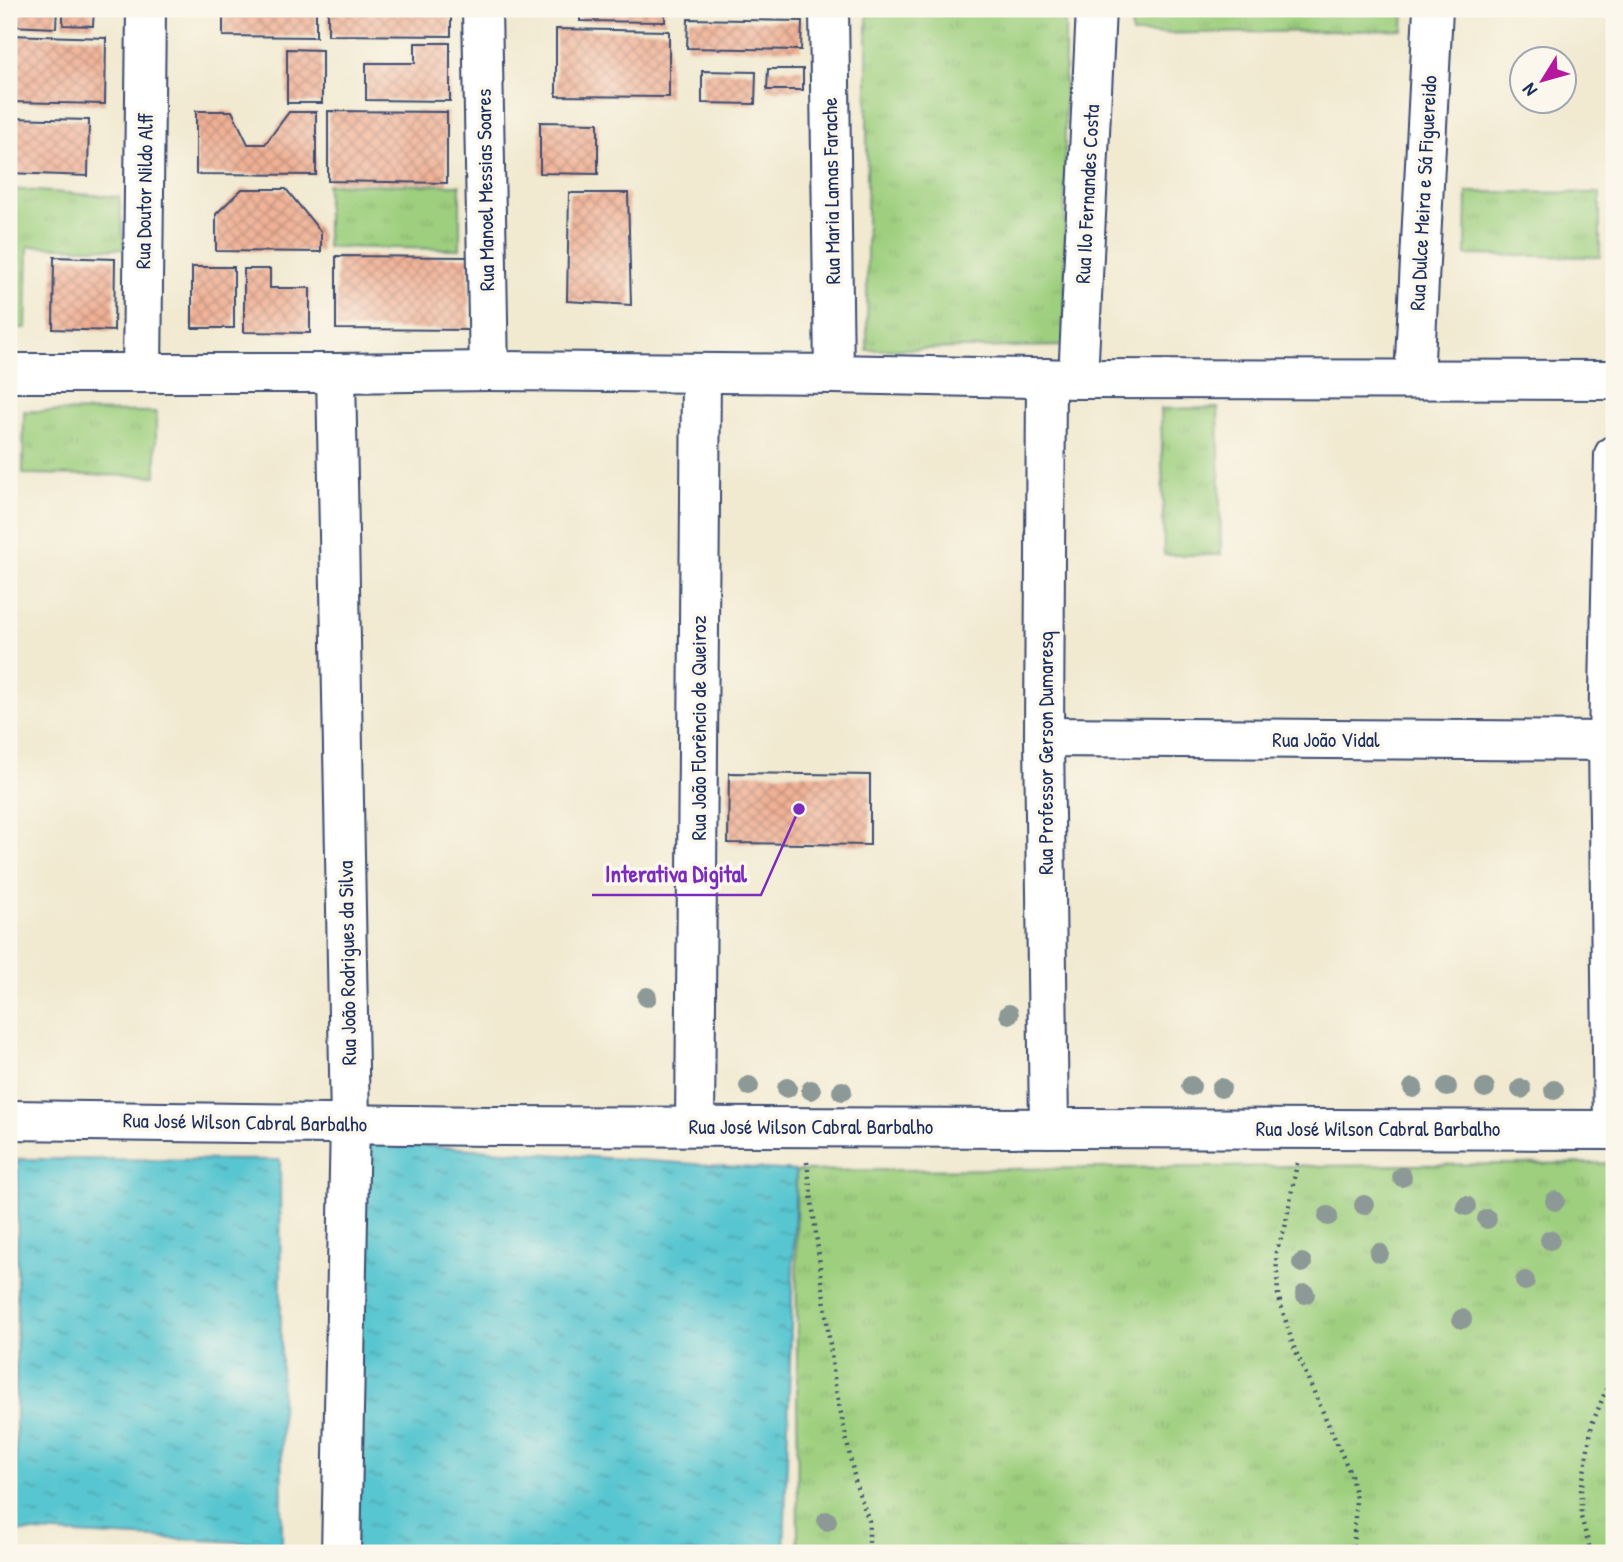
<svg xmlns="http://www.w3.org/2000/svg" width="1623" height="1562" viewBox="0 0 1623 1562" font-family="'Patrick Hand',sans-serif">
<defs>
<pattern id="grass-tufts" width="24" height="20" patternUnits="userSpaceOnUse" patternTransform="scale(1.75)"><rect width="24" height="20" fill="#9ecf7e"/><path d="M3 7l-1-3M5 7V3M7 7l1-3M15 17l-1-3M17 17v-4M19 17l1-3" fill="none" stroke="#88b26f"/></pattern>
<pattern id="water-ripples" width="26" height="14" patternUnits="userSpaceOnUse" patternTransform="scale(1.75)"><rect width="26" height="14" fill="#59c6d0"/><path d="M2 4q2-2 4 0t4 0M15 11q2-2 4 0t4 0" fill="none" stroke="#49a1ac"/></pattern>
<pattern id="building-cross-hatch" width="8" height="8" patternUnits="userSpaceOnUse" patternTransform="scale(1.75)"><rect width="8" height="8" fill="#f0b195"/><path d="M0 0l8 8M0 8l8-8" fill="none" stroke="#c2907d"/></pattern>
</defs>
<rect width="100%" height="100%" fill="#fbf7ec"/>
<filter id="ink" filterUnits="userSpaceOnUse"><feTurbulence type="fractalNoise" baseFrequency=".0143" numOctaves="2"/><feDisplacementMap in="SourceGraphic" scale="14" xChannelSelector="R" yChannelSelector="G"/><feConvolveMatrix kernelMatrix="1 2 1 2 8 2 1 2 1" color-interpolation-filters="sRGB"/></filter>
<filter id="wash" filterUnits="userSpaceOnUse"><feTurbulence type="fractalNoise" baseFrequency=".00686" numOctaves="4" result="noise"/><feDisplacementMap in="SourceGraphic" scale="28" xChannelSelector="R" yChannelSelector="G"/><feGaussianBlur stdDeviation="1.57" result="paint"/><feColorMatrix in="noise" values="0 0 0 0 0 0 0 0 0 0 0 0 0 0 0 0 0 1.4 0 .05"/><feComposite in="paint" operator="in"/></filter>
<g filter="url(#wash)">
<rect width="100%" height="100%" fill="#f1e9d0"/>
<g fill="url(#grass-tufts)" stroke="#5c7f6e" stroke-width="2">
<polygon points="867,9 1065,9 1065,346 867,350"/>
<polygon points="1131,9 1404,9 1403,30 1132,34"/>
<polygon points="327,184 460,185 460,249 327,247"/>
<polygon points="9,189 119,197 124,249 28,246 26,328 9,328"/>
<polygon points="1467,192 1600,193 1600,257 1466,255"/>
<polygon points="1218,408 1221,555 1164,555 1161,409"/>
<polygon points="24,411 156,412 156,476 23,474"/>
<polygon points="1614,1163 1614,1553 798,1553 796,1171"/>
</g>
<g fill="url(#water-ripples)" stroke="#3a7a97" stroke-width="2">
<polygon points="355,1141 796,1171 784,1553 352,1553"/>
<polygon points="18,1159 280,1160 282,1544 15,1531"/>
</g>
<g id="blocks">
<g fill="url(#building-cross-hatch)">
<polygon points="9,9 57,9 56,28 9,26"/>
<polygon points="63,9 94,9 93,26 63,25"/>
<polygon points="223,9 316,9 316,37 223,36"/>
<polygon points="328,9 451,9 451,36 328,35"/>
<polygon points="580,9 665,9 665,22 580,21"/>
<polygon points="688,19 802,21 801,50 687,48"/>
<polygon points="556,29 669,31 669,97 556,96"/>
<polygon points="9,35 106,38 105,104 9,102"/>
<polygon points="415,43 450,43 450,101 366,100 366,63 415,63"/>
<polygon points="287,49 322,50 322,103 287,103"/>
<polygon points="768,69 803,69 803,90 767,90"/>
<polygon points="702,71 756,72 755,104 702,103"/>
<polygon points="196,111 232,111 248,144 265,144 289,112 316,112 316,175 196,174"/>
<polygon points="328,111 447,112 447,183 328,181"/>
<polygon points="9,118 89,120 88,176 9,173"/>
<polygon points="540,122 598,123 598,174 540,173"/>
<polygon points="242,189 286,189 321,232 321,252 216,251 216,214"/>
<polygon points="569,193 628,193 631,305 567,301"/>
<polygon points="336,256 469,257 469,330 336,329"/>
<polygon points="54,257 115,259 114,331 53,329"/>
<rect x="192" y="267" width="42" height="61"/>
<polygon points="244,269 270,269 270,288 310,288 310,333 244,332"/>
<polygon points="729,773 870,775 870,845 728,843"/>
</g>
</g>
</g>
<g filter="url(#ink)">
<use href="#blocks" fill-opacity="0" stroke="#3b4b6f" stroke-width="2"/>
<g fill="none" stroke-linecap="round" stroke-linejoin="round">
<g stroke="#3b4b6f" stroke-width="42">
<g id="minor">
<polyline points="482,9 489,371"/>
<polyline points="829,9 834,374"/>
<polyline points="9,373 336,373 489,371 834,374 1078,379 1614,380"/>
<polyline points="142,373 146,9"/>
<polyline points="336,373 350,1123 341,1553"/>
<polyline points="1046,378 1044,737 1049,1128"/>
<polyline points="1414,378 1433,9"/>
<polyline points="1078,379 1096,9"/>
<polyline points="1044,737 1608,741"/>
<polyline points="9,1120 491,1126 1614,1130"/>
<polyline points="695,1126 701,373"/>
<polyline points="1613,1130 1608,741 1614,455"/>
</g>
</g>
<g stroke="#3b4b6f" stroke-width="4.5" stroke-dasharray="2 5" stroke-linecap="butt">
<polyline points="807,1162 835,1385 856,1485 869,1521 869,1553"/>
<polyline points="1297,1163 1285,1228 1276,1252 1278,1295 1293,1345 1351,1475 1356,1498 1353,1553"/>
<polyline points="1591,1553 1581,1517 1581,1491 1592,1424 1614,1371"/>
</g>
<use href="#minor" stroke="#fff" stroke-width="38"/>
</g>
<g fill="#8d9996">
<circle cx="647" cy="997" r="10"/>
<circle cx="1009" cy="1014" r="10"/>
<circle cx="749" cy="1086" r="10"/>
<circle cx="1191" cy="1086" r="10"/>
<circle cx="1447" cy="1087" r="10"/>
<circle cx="787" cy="1088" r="10"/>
<circle cx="1221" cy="1088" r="10"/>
<circle cx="1413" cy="1088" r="10"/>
<circle cx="1485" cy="1088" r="10"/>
<circle cx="1521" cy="1089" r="10"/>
<circle cx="811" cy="1090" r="10"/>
<circle cx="1554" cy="1090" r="10"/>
<circle cx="842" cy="1091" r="10"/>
<circle cx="1402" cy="1177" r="10"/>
<circle cx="1555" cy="1201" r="10"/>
<circle cx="1364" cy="1205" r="10"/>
<circle cx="1466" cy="1206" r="10"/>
<circle cx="1328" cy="1216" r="10"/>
<circle cx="1487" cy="1219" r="10"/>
<circle cx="1550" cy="1240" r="10"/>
<circle cx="1379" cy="1253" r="10"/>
<circle cx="1302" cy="1263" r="10"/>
<circle cx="1525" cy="1281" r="10"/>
<circle cx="1305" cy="1294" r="10"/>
<circle cx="1462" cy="1319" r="10"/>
<circle cx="827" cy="1521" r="10"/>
</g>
</g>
<g text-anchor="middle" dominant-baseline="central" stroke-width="7" stroke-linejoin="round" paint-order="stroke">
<g font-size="21" fill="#1b2f5e" stroke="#fbf7ec">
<text transform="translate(485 190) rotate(-91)">Rua Manoel Messias Soares</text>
<text transform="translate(144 191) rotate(-89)">Rua Doutor Nildo Alff</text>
<text transform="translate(831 191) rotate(-91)">Rua Maria Lamas Farache</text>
<text transform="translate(1423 193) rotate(-87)">Rua Dulce Meira e Sá Figuereido</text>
<text transform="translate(1087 194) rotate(-87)">Rua Ilo Fernandes Costa</text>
<text transform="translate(698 728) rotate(-90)">Rua João Florêncio de Queiroz</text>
<text x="1326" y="739">Rua João Vidal</text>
<text transform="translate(1045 753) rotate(-90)">Rua Professor Gerson Dumaresq</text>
<text transform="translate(347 963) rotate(-91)">Rua João Rodrigues da Silva</text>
<text transform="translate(245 1122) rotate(1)">Rua José Wilson Cabral Barbalho</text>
<text x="811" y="1126">Rua José Wilson Cabral Barbalho</text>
<text x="1378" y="1128">Rua José Wilson Cabral Barbalho</text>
</g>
</g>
<path fill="none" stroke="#7b2cbf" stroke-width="2.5" d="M799 809L761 895H592"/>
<circle fill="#7b2cbf" stroke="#fbf7ec" stroke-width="2.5" cx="799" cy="809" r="7"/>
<g font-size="23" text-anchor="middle" font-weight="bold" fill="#7b2cbf" stroke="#fbf7ec" stroke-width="7" stroke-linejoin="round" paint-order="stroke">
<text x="676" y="882">Interativa Digital</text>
</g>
<rect width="1623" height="1562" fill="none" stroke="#fbf7ec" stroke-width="35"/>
<g transform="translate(1543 80) rotate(233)"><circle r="33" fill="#fbf7ec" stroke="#a1a7b3" stroke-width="2"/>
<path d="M0-5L12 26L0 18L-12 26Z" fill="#b5179e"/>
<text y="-10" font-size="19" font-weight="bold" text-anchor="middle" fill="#1b2f5e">N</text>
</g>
</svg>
